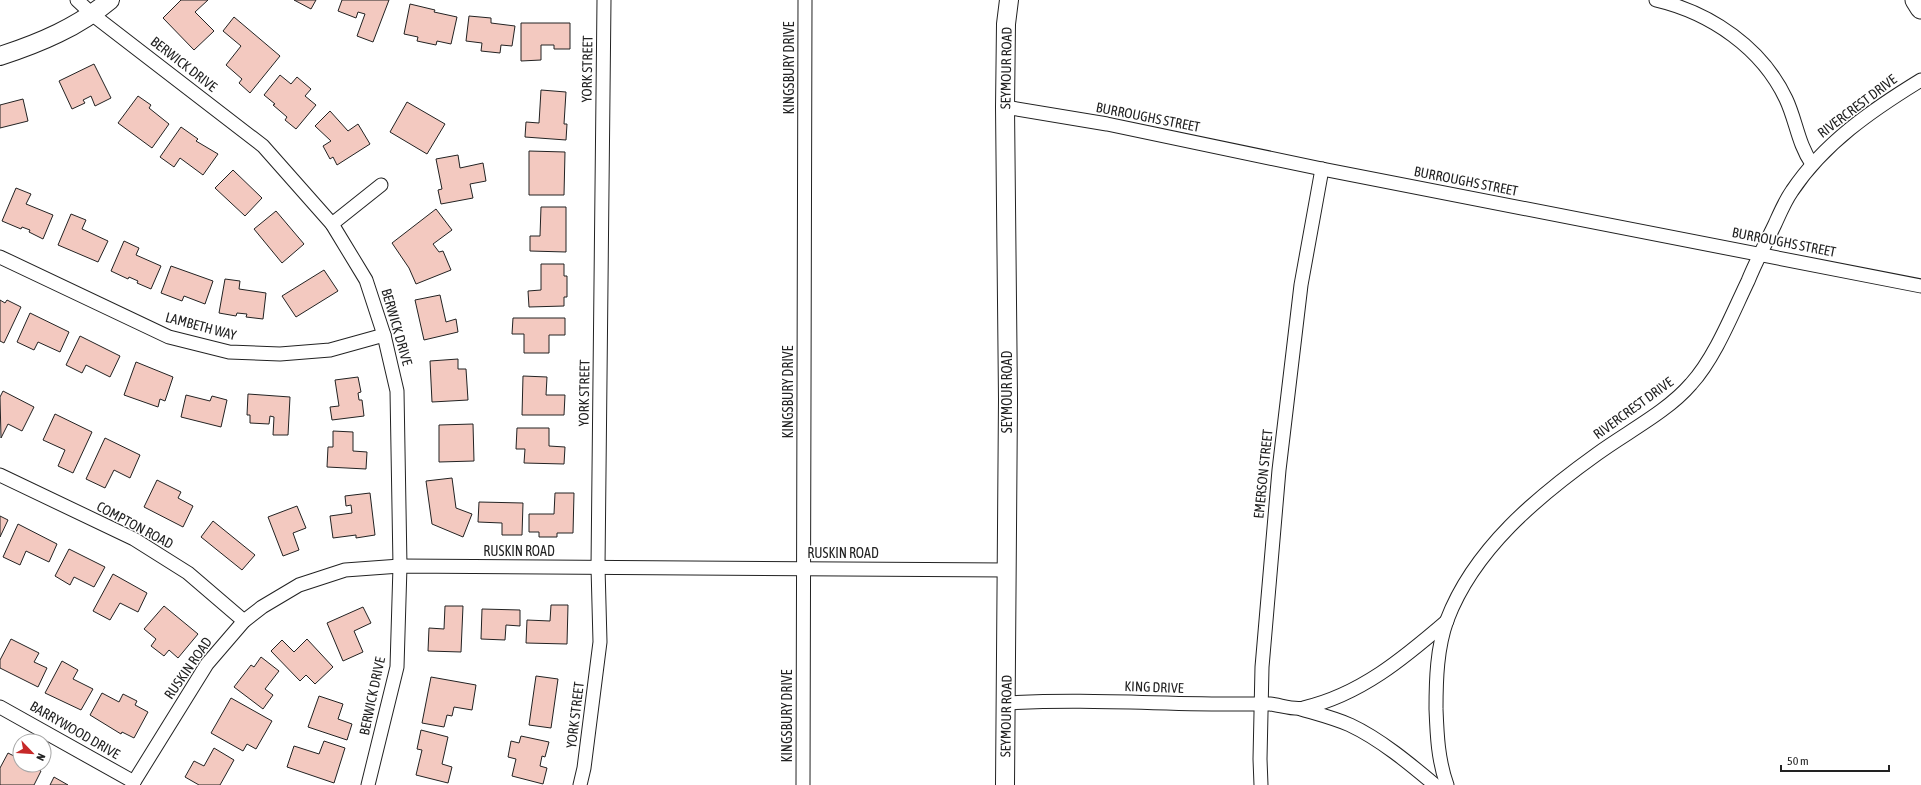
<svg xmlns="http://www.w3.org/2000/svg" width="1921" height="785" viewBox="0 0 1921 785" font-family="'Asap Condensed',sans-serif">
<rect width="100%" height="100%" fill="#fff"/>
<g fill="#f3c9c0" stroke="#222">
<polygon points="181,0 208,0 195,12 214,31 194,50 163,18"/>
<polygon points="294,0 316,0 311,9"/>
<polygon points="342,0 389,0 373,42 357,36 365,14 358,12 356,18 338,11"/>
<polygon points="410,4 435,10 434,12 457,17 451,44 437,41 436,45 417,41 418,37 404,34"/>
<polygon points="469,16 491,18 491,23 515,26 512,46 501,45 500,53 481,51 482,43 466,41"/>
<polygon points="234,17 280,56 250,93 239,83 242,79 226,65 241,46 223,31"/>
<polygon points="521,23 570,23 570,49 554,49 554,45 541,45 541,60 521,61"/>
<polygon points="94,64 111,98 95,106 91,96 83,100 85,103 72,109 59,81"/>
<polygon points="280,75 291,84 297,77 311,89 305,96 316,105 296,129 285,120 287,117 273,105 275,104 264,95"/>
<polygon points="541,90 566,92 564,124 567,124 566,140 525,137 526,122 539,123"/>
<polygon points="138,96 151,105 149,108 169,124 152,148 118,123"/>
<polygon points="23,99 28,121 0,128 0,105"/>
<polygon points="407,102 445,124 427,154 390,132"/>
<polygon points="330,111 348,131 358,124 370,144 337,165 333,157 330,159 323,146 331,141 315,126"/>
<polygon points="181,127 198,139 196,141 218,154 203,175 180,158 174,167 160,157"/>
<polygon points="529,151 565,152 564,195 529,195"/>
<polygon points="458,155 460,168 483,163 486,181 470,184 473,198 441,204 438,190 442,189 436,159"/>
<polygon points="233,170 262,198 245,216 215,188"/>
<polygon points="16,188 31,194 26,204 53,215 43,239 29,232 30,230 22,227 21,229 2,221"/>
<polygon points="541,207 566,207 566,252 530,251 530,236 540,236"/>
<polygon points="436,209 452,230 433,244 439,252 443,251 451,270 416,284 409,268 392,243"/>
<polygon points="276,211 304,244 282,263 254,229"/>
<polygon points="71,214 86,220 82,229 108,241 98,262 58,245"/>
<polygon points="124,241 139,248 136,255 161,266 151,289 137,283 138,281 129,277 128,279 111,271"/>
<polygon points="541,264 564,264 564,276 567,276 567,297 564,297 564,306 529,307 528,291 541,290"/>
<polygon points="171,266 213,281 205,304 184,296 182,301 161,293"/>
<polygon points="324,270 338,291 296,317 282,296"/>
<polygon points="225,279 240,281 239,289 266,293 263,319 246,317 247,314 237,313 236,316 219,313"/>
<polygon points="440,295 446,322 456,319 458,332 424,340 415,300"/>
<polygon points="0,300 5,303 7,300 21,307 4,343 0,341"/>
<polygon points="30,313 69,332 60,352 38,342 34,350 17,342"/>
<polygon points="513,318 565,318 565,335 549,335 549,353 524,353 524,334 512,334"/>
<polygon points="80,336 120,356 110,377 86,365 82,373 66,365"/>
<polygon points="458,359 458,369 466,369 468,400 432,402 430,361"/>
<polygon points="136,362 173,377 165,401 160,399 158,407 124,395"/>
<polygon points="523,376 547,377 546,395 565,395 564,415 522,415"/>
<polygon points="358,377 361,392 358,393 359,400 362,400 364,416 332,420 330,407 339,406 335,380"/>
<polygon points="3,391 34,407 22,431 8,424 1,438 0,397"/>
<polygon points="248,394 290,397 288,435 273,435 274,417 270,416 269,424 250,423 250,415 247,415"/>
<polygon points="186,395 210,401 212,396 227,400 221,427 181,417"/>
<polygon points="55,414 92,432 73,473 58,466 65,450 43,440"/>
<polygon points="473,424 474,461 439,462 439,425"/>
<polygon points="517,428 549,428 549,446 565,447 564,464 524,463 525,449 516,449"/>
<polygon points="333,431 353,432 353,451 367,452 366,469 327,467 328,447 333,447"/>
<polygon points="105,438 140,455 130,478 114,470 105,488 86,479"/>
<polygon points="452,478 456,508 472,514 463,537 432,524 426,481"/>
<polygon points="157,480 181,492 178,498 193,506 183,527 144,507"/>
<polygon points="370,493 375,535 356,538 356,535 333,538 330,516 352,513 351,505 346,506 345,496"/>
<polygon points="555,493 574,493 573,533 557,533 557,537 539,537 539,532 529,532 529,514 554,514"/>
<polygon points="479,502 523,503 522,535 502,535 502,523 478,522"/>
<polygon points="297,506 306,528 293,533 299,550 283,556 268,517"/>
<polygon points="0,516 8,520 0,537"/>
<polygon points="213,521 255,555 242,570 201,537"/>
<polygon points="18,524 57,544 49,562 26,551 20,565 3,557"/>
<polygon points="69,549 105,567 94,587 74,577 70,585 55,576"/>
<polygon points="113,574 147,593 138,612 120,603 110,620 93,611"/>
<polygon points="551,605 568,605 567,644 526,643 527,620 550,621"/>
<polygon points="164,606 198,634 178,658 169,650 164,656 151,646 156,639 144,629"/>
<polygon points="445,606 463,606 461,652 428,651 429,628 444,629"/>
<polygon points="363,607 371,623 354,631 363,652 343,661 327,623"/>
<polygon points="482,609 520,610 520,626 506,625 505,640 481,639"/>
<polygon points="11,639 39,653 34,662 47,668 38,687 0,668 0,660"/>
<polygon points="307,639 333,667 315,684 306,675 300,681 271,651 282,640 294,652"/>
<polygon points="261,657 279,671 265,689 273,695 263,709 234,687 251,665 254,667"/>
<polygon points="62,661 78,670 73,679 93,689 81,710 45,693"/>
<polygon points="536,676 558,679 551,728 529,725"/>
<polygon points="431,677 476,685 472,710 454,707 452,716 447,715 444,727 422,723"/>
<polygon points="102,693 119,702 123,694 137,701 135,705 148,712 134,738 122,732 121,734 90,715"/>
<polygon points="319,696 343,704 338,719 352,724 347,740 308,727"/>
<polygon points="231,698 272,721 256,749 247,744 243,751 211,733"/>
<polygon points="421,730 448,737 442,764 452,767 448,783 416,775 422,750 417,749"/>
<polygon points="521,736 549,742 545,757 542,756 540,766 547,768 543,784 512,776 516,759 508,757 511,741 519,743"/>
<polygon points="324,741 345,748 334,783 287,767 294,746 319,754"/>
<polygon points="214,748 234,760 220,785 199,785 185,777 194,761 204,766"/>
<polygon points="8,753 20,759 20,765 30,765 41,771 34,785 0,785 0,768"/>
<polygon points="54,777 68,785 50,785"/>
</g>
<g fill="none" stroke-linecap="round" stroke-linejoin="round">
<g stroke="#222" stroke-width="15">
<g id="street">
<polyline points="77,0 93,15 263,146 332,224 366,280 384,335 397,391 400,566 397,667 368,785"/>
<path d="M1656,0C1711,13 1762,48 1786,99C1796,120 1798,144 1812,164"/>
<polyline points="1005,107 1107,124 1322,169 1921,286"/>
<polyline points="332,224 381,185"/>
<polyline points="0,257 169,337 229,352 280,354 330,350 384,335"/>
<polyline points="0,475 134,539 188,573 244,621"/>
<path d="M1007,703C1088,698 1170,705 1252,704C1258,704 1264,704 1270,704C1280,705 1293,710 1303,708C1360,695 1404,658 1447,621"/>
<polyline points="0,707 134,782"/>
<path d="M1301,709C1318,714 1334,718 1350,725C1380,739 1410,764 1435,785"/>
<polyline points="132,785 207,664 244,621 262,607 299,585 345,570 400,566 1007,570"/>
<polyline points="580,785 584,768 600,642 598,567 604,0"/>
<polyline points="803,785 805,0"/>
<polyline points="1261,785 1260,759 1262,667 1279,470 1301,285 1322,169"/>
<path d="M1447,785C1438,760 1437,735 1436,709C1436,679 1437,648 1447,620C1474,549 1537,497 1597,454C1627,432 1667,412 1691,384C1715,358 1733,312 1748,281C1756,261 1766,243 1775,224C1780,213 1785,201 1792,191C1824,143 1872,110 1921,80"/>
</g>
</g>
<g stroke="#222" stroke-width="20">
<g id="secondary">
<path d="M0,56C40,43 78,27 110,0"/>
<polyline points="1005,785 1008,399 1005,107 1006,24 1009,0"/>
</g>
</g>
<g stroke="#222" stroke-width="23">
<polyline id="primary" points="1916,0 1921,8"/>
</g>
<use href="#street" stroke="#fff" stroke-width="13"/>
<use href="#secondary" stroke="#fff" stroke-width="18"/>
<use href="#primary" stroke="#fff" stroke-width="21"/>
</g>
<g text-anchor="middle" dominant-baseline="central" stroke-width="3" stroke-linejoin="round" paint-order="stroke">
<g font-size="14" fill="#222" stroke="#fff">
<text transform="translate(184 64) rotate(38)">BERWICK DRIVE</text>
<text transform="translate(789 68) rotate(-90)">KINGSBURY DRIVE</text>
<text transform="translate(1006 68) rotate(-89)">SEYMOUR ROAD</text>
<text transform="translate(587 69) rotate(-89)">YORK STREET</text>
<text transform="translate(1857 106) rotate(-37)">RIVERCREST DRIVE</text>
<text transform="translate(1148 117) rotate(11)">BURROUGHS STREET</text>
<text transform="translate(1466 181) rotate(11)">BURROUGHS STREET</text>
<text transform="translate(1784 242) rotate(11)">BURROUGHS STREET</text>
<text transform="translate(201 326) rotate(15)">LAMBETH WAY</text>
<text transform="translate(397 327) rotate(74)">BERWICK DRIVE</text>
<text transform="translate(788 392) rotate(-90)">KINGSBURY DRIVE</text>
<text transform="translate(1007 392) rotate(-90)">SEYMOUR ROAD</text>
<text transform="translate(584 393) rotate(-89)">YORK STREET</text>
<text transform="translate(1633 408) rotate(-36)">RIVERCREST DRIVE</text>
<text transform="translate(1263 474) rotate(-84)">EMERSON STREET</text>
<text transform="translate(135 525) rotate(28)">COMPTON ROAD</text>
<text x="519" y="551">RUSKIN ROAD</text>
<text x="843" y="553">RUSKIN ROAD</text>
<text transform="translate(188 668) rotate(-55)">RUSKIN ROAD</text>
<text transform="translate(1154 687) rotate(2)">KING DRIVE</text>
<text transform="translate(372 696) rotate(-78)">BERWICK DRIVE</text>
<text transform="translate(575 715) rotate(-83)">YORK STREET</text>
<text transform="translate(787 716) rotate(-90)">KINGSBURY DRIVE</text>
<text transform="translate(1006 716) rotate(-89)">SEYMOUR ROAD</text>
<text transform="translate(75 730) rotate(30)">BARRYWOOD DRIVE</text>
</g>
</g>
<g transform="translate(32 753) rotate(115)"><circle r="19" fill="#ffffff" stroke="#a7a7a7"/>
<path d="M0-3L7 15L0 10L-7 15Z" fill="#c62828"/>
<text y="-6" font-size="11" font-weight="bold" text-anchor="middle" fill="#222222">N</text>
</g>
<path d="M1781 765v6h108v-6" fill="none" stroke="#222222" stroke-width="2"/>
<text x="1787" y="765" font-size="12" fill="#222222" stroke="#ffffff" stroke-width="3" paint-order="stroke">50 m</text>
</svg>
